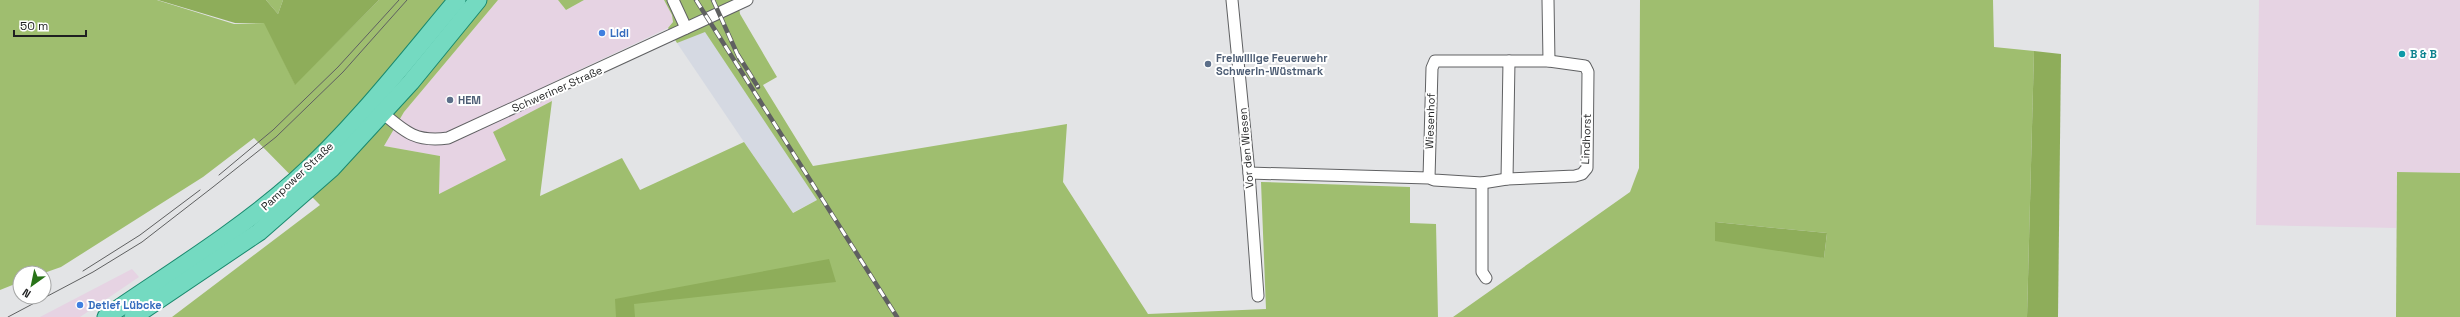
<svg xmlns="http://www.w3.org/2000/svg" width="2460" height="317" viewBox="0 0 2460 317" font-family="'Space Grotesk',sans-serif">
<rect width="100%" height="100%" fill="#e3e4e6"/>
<g fill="#e6d3e3">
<polygon points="498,0 558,0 566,10 584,0 664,0 672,15 673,22 668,28 547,85 552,101 494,132 506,160 439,194 440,156 384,146 404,112"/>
<polygon points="2259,0 2460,0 2460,173 2397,172 2396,228 2256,225"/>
<polygon points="132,269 139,277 80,317 40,317"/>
</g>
<polygon fill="#d5d9e2" points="705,31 817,200 792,213 677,43"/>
<g fill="#9fbe6f" fill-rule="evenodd">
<polygon points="0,0 157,0 234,24 265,23 295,84 379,0 498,0 404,112 384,146 440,156 439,194 506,160 493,132 552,101 540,196 622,158 640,190 744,142 793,213 817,200 705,32 677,43 668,28 673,22 672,15 664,0 738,0 740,14 777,77 763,85 813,166 1067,124 1063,182 1148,314 1266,309 1261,182 1410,187 1410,223 1436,224 1438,317 172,317 320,205 254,138 203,177 61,267 44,273 20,273 20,282 0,290"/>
<polygon points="266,0 283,0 278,14"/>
<polygon points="558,0 584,0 566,10"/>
<path d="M1640,0H1993L1994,47L2034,51L2027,317H1453L1630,192L1639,168ZM1715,222L1827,233L1824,258Z"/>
<polygon points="2397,172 2460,173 2460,317 2396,317"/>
</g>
<g fill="#8ead5a">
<polygon points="158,0 266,0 278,14 283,0 379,0 295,85 264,23 235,23"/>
<polygon points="2034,51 2061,54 2058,317 2027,317"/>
<polygon points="1715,222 1827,233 1824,258 1715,241"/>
<polygon points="829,259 836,282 634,304 635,317 616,317 615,299"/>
</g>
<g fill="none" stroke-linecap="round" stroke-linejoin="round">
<g stroke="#606163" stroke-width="13">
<g id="minor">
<polyline points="673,0 686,28"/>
<polyline points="1232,0 1249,173 1258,296"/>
<polyline points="1548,0 1549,61"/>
<path d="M378,109C403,130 414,143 448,138L747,0"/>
<polyline points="1249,173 1429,178 1432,68 1435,61 1549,61 1585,66 1588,72 1587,168 1582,174 1575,176 1507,179 1482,183 1434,180 1429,178"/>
<polyline points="1507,179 1509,61"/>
<polyline points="1482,183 1482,272 1486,278"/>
</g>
</g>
<g stroke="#1a896e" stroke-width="19">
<g id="primary">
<path d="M106,317C170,273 237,232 295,181C355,127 405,62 457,0"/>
<polyline points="133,317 259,232 332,168 411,82 478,0"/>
</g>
</g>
<use href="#minor" stroke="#fff" stroke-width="11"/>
<use href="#primary" stroke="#74dac1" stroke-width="17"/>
<g stroke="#5f6061" stroke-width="1">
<polyline points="219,175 273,130 338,67 399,0"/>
<polyline points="83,271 140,235 200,190"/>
<polyline points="8,317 93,272 142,242 213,187 276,137 343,72 407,0"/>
</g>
<g stroke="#5f6061" stroke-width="4.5">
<g id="rail">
<polyline points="696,0 897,317"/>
<polyline points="713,0 740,60"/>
<polyline points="738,55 758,87"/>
</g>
</g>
<use href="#rail" stroke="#fff" stroke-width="3" stroke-dasharray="9" stroke-linecap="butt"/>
</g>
<g fill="#3f7fe0" stroke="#fff" stroke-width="1.5">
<circle cx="602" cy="33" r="4"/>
<circle cx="80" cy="305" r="4"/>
</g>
<circle fill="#0f9aa8" stroke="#fff" stroke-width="1.5" cx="2402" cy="54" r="4"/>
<g fill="#5c6f8a" stroke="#fff" stroke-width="1.5">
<circle cx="1208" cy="64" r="4"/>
<circle cx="450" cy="100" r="4"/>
</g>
<g text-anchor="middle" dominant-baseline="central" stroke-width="4" stroke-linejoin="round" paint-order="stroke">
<g font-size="11" font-weight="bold" fill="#366cbe" stroke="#fff" text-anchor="start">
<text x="610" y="33">Lidl</text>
<text x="88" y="305">Detlef Lübcke</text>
</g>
<g font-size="11" font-weight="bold" fill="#0d838f" stroke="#fff" text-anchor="start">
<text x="2410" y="54">B &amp; B</text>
</g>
<g font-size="11" font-weight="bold" fill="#4e5e75" stroke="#fff" text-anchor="start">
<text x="1216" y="58">Freiwillige Feuerwehr<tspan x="1216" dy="13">Schwerin-Wüstmark</tspan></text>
<text x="458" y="100">HEM</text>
</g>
<g font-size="11" fill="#1f2021" stroke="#fff">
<text transform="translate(557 89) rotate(-24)">Schweriner Straße</text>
<text transform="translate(1430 121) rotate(-88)">Wiesenhof</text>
<text transform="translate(1586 139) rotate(-88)">Lindhorst</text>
<text transform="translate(1246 148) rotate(-95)">Vor den Wiesen</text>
<text transform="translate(297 176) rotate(-43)">Pampower Straße</text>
</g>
</g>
<g transform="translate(32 285) rotate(213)"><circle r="19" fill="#ffffff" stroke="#a5a6a6"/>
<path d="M0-3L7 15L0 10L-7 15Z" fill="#287318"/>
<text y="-6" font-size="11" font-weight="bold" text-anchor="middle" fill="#1f2021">N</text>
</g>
<path d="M14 30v6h72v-6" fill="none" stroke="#1f2021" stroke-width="2"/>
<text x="20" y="30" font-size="12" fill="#1f2021" stroke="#ffffff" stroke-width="3" paint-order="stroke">50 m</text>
</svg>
